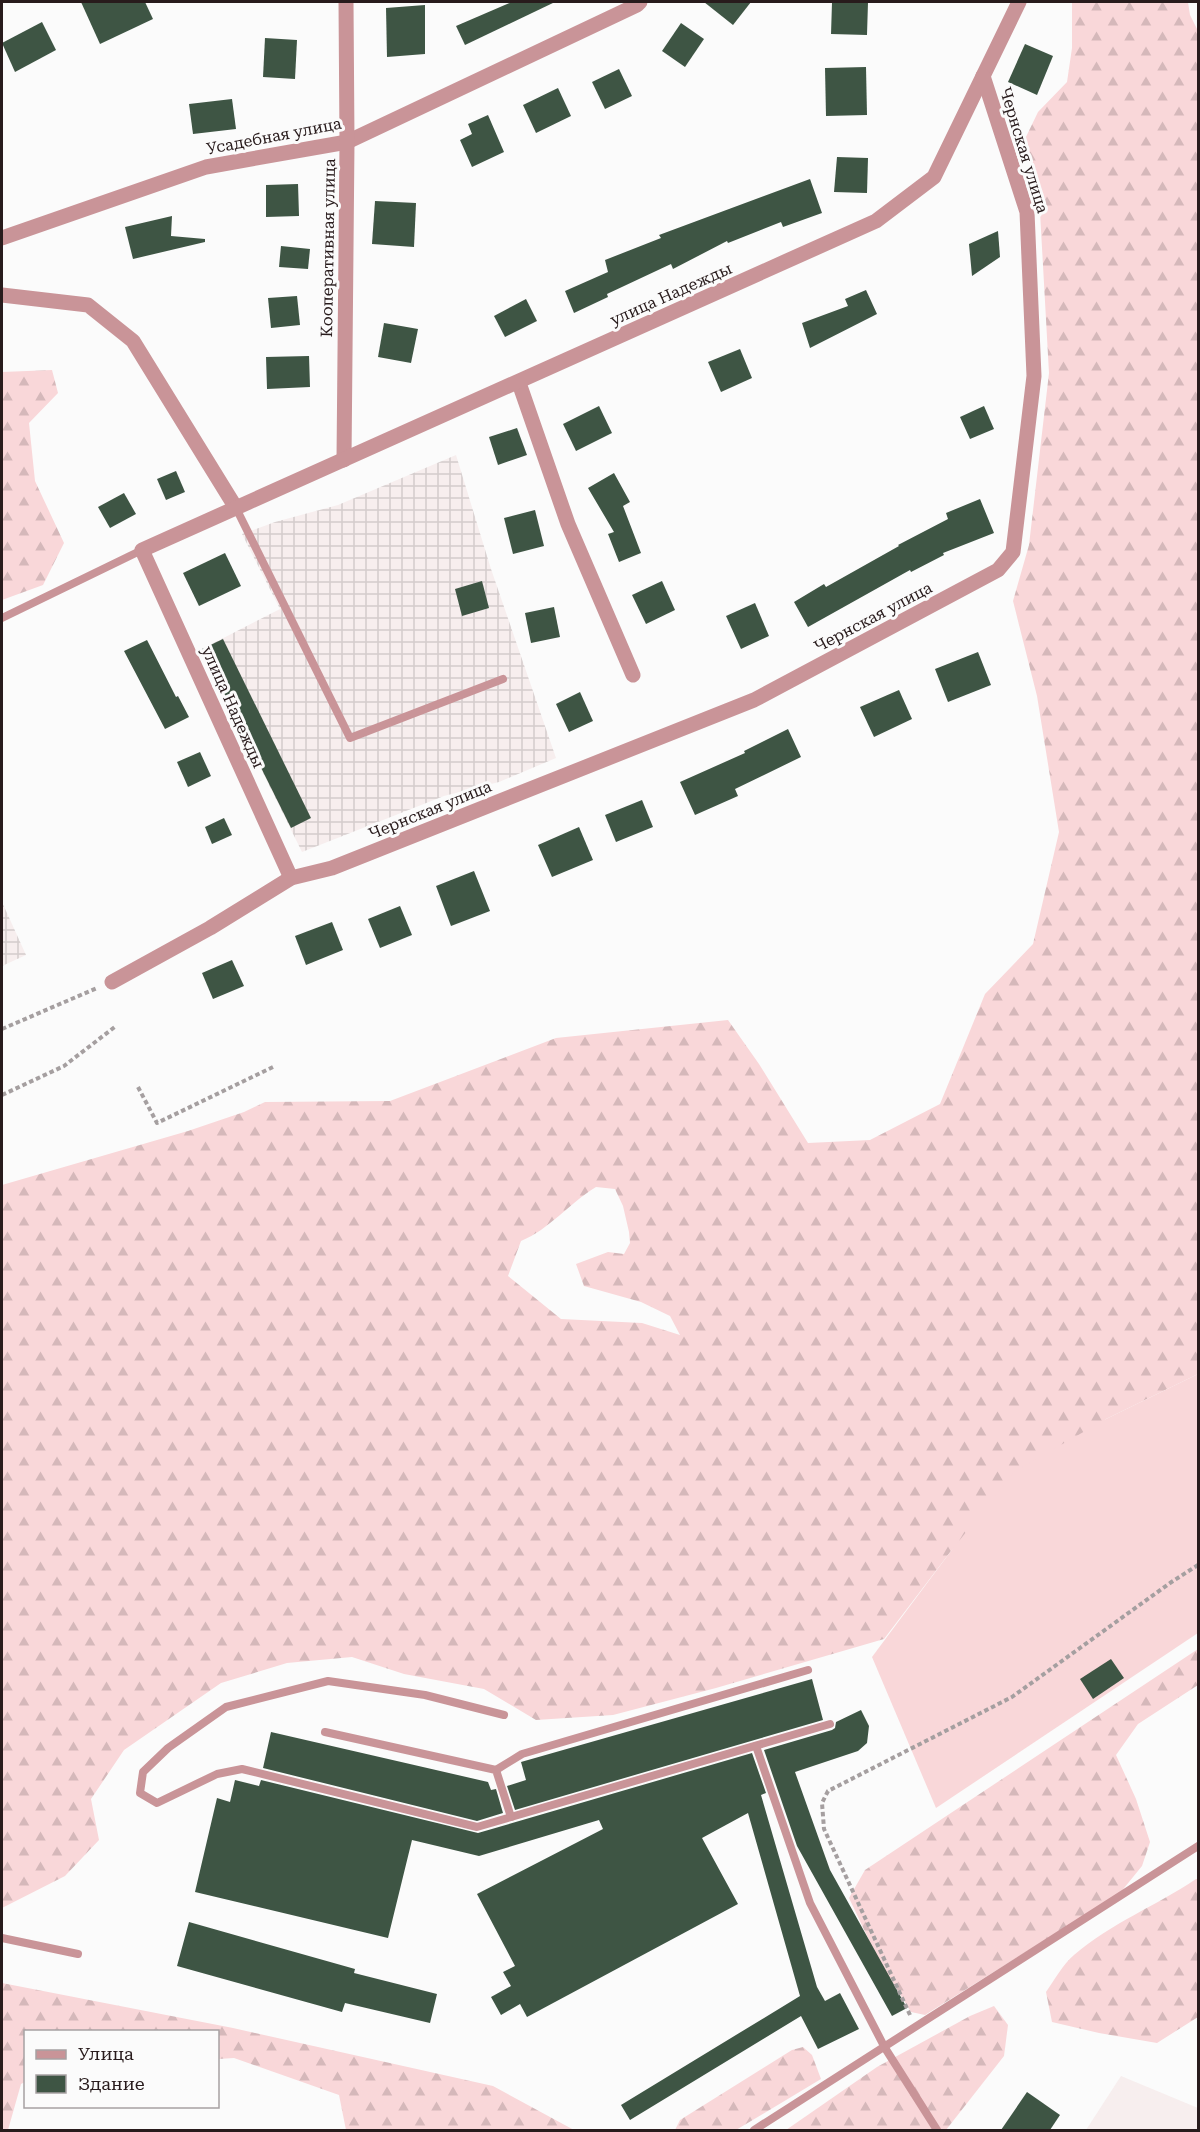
<svg xmlns="http://www.w3.org/2000/svg" width="1200" height="2132" viewBox="0 0 1200 2132" font-family="'Roboto Serif',serif">
<defs>
<pattern id="industrial-grid" width="8" height="8" patternUnits="userSpaceOnUse" patternTransform="scale(1.5)"><rect width="8" height="8" fill="#f7eeee"/><path d="M0 4h8M4 0v8" fill="none" stroke="#d4cccc"/></pattern>
<pattern id="forest-firs" width="22" height="20" patternUnits="userSpaceOnUse" patternTransform="scale(1.5)"><rect width="22" height="20" fill="#f9d7d9"/><path d="M5 1l3.5 6h-7zM16 11l3.5 6h-7z" fill="#d5b8ba"/></pattern>
</defs>
<rect width="100%" height="100%" fill="#fbfbfb"/>
<polygon fill="#f7eeee" points="1121,2076 1198,2108 1198,2130 1086,2130"/>
<g fill="url(#industrial-grid)">
<polygon points="456,455 491,569 556,758 499,782 444,796 302,852 202,649 280,609 242,534 275,522 338,505"/>
<polygon points="2,902 26,955 2,966"/>
</g>
<g fill="url(#forest-firs)" fill-rule="evenodd">
<path d="M1072,2H1188L1190,15L1198,31V1374L1106,1419L951,1551L884,1639L716,1688L613,1715L536,1720L484,1689L404,1674L352,1657L287,1663L221,1683L124,1750L91,1799L99,1840L65,1876L2,1908V1185L188,1131L244,1112L265,1102L390,1101L556,1038L728,1020L759,1064L808,1143L870,1140L940,1104L985,994L1033,944L1059,832L1037,696L1013,601L1029,545L1049,373L1040,212L1025,139L1038,112L1067,82L1072,48ZM596,1187L615,1189L623,1206L629,1232L630,1243L624,1254L608,1252L576,1264L584,1286L641,1302L670,1316L680,1335L642,1323L561,1319L508,1276L521,1241C550,1229 568,1204 596,1187Z"/>
<polygon points="52,370 58,393 29,423 35,481 64,543 43,585 2,600 2,372"/>
<polygon points="1198,1649 1198,1685 1138,1724 1116,1755 1136,1799 1150,1842 1142,1866 1120,1893 925,2015 911,2012 878,1959 849,1898 865,1870"/>
<path d="M1196,1879H1198V2017L1157,2043L1099,2033L1052,2022L1046,1992C1054,1981 1063,1964 1074,1955C1111,1923 1156,1906 1196,1879Z"/>
<polygon points="2,1983 233,2028 493,2086 574,2130 346,2130 339,2095 234,2058 218,2059 218,2032 26,2032 25,2082 21,2084 8,2130 2,2130"/>
<polygon points="994,2006 1008,2025 1004,2056 946,2130 786,2130 877,2067 970,2016"/>
<polygon points="803,2047 812,2055 821,2079 736,2130 675,2130 680,2120 792,2050"/>
</g>
<polygon fill="#f9d7d9" points="1198,1374 1198,1633 936,1808 872,1657 951,1551 1014,1472 1106,1419"/>
<g fill="#3e5544">
<polygon points="81,2 145,2 153,19 100,44"/>
<polygon points="512,2 555,2 465,45 456,26"/>
<polygon points="704,2 751,2 733,25"/>
<polygon points="832,2 868,2 867,35 831,34"/>
<polygon points="425,5 425,54 387,57 386,8"/>
<polygon points="42,22 56,50 15,72 2,43"/>
<polygon points="681,23 704,39 685,67 662,51"/>
<polygon points="265,38 297,40 295,79 263,77"/>
<polygon points="1025,44 1053,56 1037,95 1008,82"/>
<polygon points="866,67 867,115 826,116 825,68"/>
<polygon points="619,69 632,96 605,109 592,82"/>
<polygon points="558,88 571,116 536,133 523,105"/>
<polygon points="232,99 236,129 193,134 189,104"/>
<polygon points="488,115 504,152 472,167 460,140 472,134 468,124"/>
<polygon points="837,157 868,158 867,193 834,192"/>
<polygon points="810,179 822,213 783,227 781,222 728,243 727,241 673,269 671,264 607,294 608,297 574,313 565,291 608,272 605,260 661,238 659,235"/>
<polygon points="298,184 299,216 266,217 266,185"/>
<polygon points="375,201 416,203 414,247 372,244"/>
<polygon points="172,216 171,236 205,239 205,242 133,259 125,227"/>
<polygon points="998,231 1000,257 972,276 969,244"/>
<polygon points="281,246 310,249 308,269 279,267"/>
<polygon points="866,290 877,314 810,348 802,323 848,306 845,299"/>
<polygon points="297,296 300,325 271,328 268,298"/>
<polygon points="526,299 537,321 505,337 494,316"/>
<polygon points="384,323 418,329 411,363 378,357"/>
<polygon points="740,349 752,378 721,392 708,362"/>
<polygon points="309,356 310,387 267,389 266,357"/>
<polygon points="599,406 612,433 576,451 563,424"/>
<polygon points="984,406 994,429 970,439 960,417"/>
<polygon points="517,428 527,455 498,465 489,437"/>
<polygon points="176,471 185,492 166,500 157,479"/>
<polygon points="614,473 630,502 623,506 641,553 619,562 608,534 614,532 588,488"/>
<polygon points="124,493 136,514 110,528 98,507"/>
<polygon points="980,499 994,533 943,553 944,555 911,572 910,570 808,627 794,602 824,584 826,587 899,546 898,545 948,519 946,513"/>
<polygon points="535,510 544,546 513,554 504,518"/>
<polygon points="225,553 241,586 199,606 183,573"/>
<polygon points="482,581 489,608 462,616 455,589"/>
<polygon points="662,581 675,610 646,624 632,595"/>
<polygon points="755,603 769,636 741,649 726,616"/>
<polygon points="554,607 560,637 531,643 525,613"/>
<polygon points="223,639 311,818 291,828 202,649"/>
<polygon points="147,640 176,697 178,696 189,717 165,729 124,651"/>
<polygon points="978,652 991,685 948,702 935,669"/>
<polygon points="899,690 912,719 874,737 860,707"/>
<polygon points="580,692 593,721 569,732 556,704"/>
<polygon points="788,729 801,757 735,789 738,796 695,815 680,782 745,753 744,751"/>
<polygon points="200,752 211,776 188,787 177,762"/>
<polygon points="642,800 653,827 616,842 605,815"/>
<polygon points="224,818 232,835 212,844 205,827"/>
<polygon points="579,827 593,860 552,877 538,845"/>
<polygon points="474,871 490,911 451,926 436,886"/>
<polygon points="400,906 412,935 380,948 368,919"/>
<polygon points="332,922 343,950 306,965 295,936"/>
<polygon points="232,960 244,986 213,999 202,973"/>
<polygon points="1111,1659 1124,1678 1093,1699 1080,1679"/>
<polygon points="812,1679 823,1720 515,1810 507,1786 526,1780 521,1762"/>
<polygon points="861,1710 869,1726 867,1743 858,1751 795,1772 830,1870 907,2008 892,2016 797,1846 764,1750 832,1730 835,1728 836,1722"/>
<polygon points="271,1732 488,1782 491,1790 496,1789 503,1813 477,1821 263,1768"/>
<polygon points="752,1753 766,1793 761,1795 817,1987 825,2001 840,1993 859,2029 818,2049 801,2016 630,2120 621,2105 800,1996 748,1813 702,1838 738,1904 527,2017 520,2004 501,2015 491,1997 511,1986 503,1972 515,1966 477,1894 603,1829 599,1820 479,1856 412,1840 388,1938 195,1892 217,1798 230,1802 235,1780 259,1786 261,1780 478,1833"/>
<polygon points="189,1922 355,1969 354,1973 437,1994 430,2023 345,2003 342,2012 177,1966"/>
<polygon points="1027,2092 1060,2115 1050,2130 1001,2130"/>
</g>
<g fill="none" stroke-linecap="round" stroke-linejoin="round">
<g stroke="#a59fa0" stroke-width="4" stroke-dasharray="4.5 3" stroke-linecap="butt">
<polyline points="2,1029 97,988"/>
<polyline points="138,1087 157,1123 275,1066"/>
<polyline points="2,1095 64,1066 116,1026"/>
<polyline points="910,2015 824,1829 822,1803 828,1791 1012,1697 1170,1583 1198,1565"/>
</g>
<g stroke="#c99498" stroke-width="8">
<polyline points="236,508 350,738 503,679"/>
<polyline points="2,618 142,550"/>
<polyline points="504,1715 425,1695 328,1681 226,1707 168,1748 143,1772 140,1793 157,1803 217,1774 242,1769 477,1827 830,1724"/>
<polyline points="325,1732 496,1770 511,1817"/>
<polyline points="756,1746 810,1903 885,2048 937,2130"/>
<polyline points="496,1770 522,1754 808,1670"/>
<polyline points="2,1938 78,1954"/>
<polyline points="754,2130 1198,1846"/>
</g>
<g stroke="#c99498" stroke-width="15">
<polyline points="2,238 206,167 347,142 637,5 640,2"/>
<polyline points="2,295 88,305 133,341 236,508"/>
<polyline points="519,383 568,524 633,675"/>
<polyline points="344,460 347,142 346,2"/>
<polyline points="291,878 142,550 876,221 934,177 1019,2"/>
<polyline points="112,982 210,928 291,878 332,868 754,700 998,570 1013,552 1034,376 1027,212 983,76"/>
</g>
</g>
<g text-anchor="middle" dominant-baseline="central" stroke-width="6" stroke-linejoin="round" paint-order="stroke">
<g font-size="16" fill="#281b1c" stroke="#fbfbfb">
<text transform="translate(274 136) rotate(-11)">Усадебная улица</text>
<text transform="translate(1024 150) rotate(73)">Чернская улица</text>
<text transform="translate(328 248) rotate(-89)">Кооперативная улица</text>
<text transform="translate(671 294) rotate(-24)">улица Надежды</text>
<text transform="translate(873 617) rotate(-28)">Чернская улица</text>
<text transform="translate(233 707) rotate(66)">улица Надежды</text>
<text transform="translate(430 810) rotate(-22)">Чернская улица</text>
</g>
</g>
<rect width="1200" height="2132" fill="none" stroke="#281b1c" stroke-width="6"/>
<rect x="24" y="2030" width="195" height="78" fill="#fbfbfb" stroke="#a7a1a2" stroke-width="1.5"/>
<rect x="36" y="2050" width="30" height="9" fill="#c99498" stroke="#a7a1a2" stroke-width="1.5"/>
<text x="78" y="2060" font-size="18" fill="#281b1c">Улица</text>
<rect x="36" y="2075" width="30" height="18" fill="#3e5544" stroke="#a7a1a2" stroke-width="1.5"/>
<text x="78" y="2090" font-size="18" fill="#281b1c">Здание</text>
</svg>
